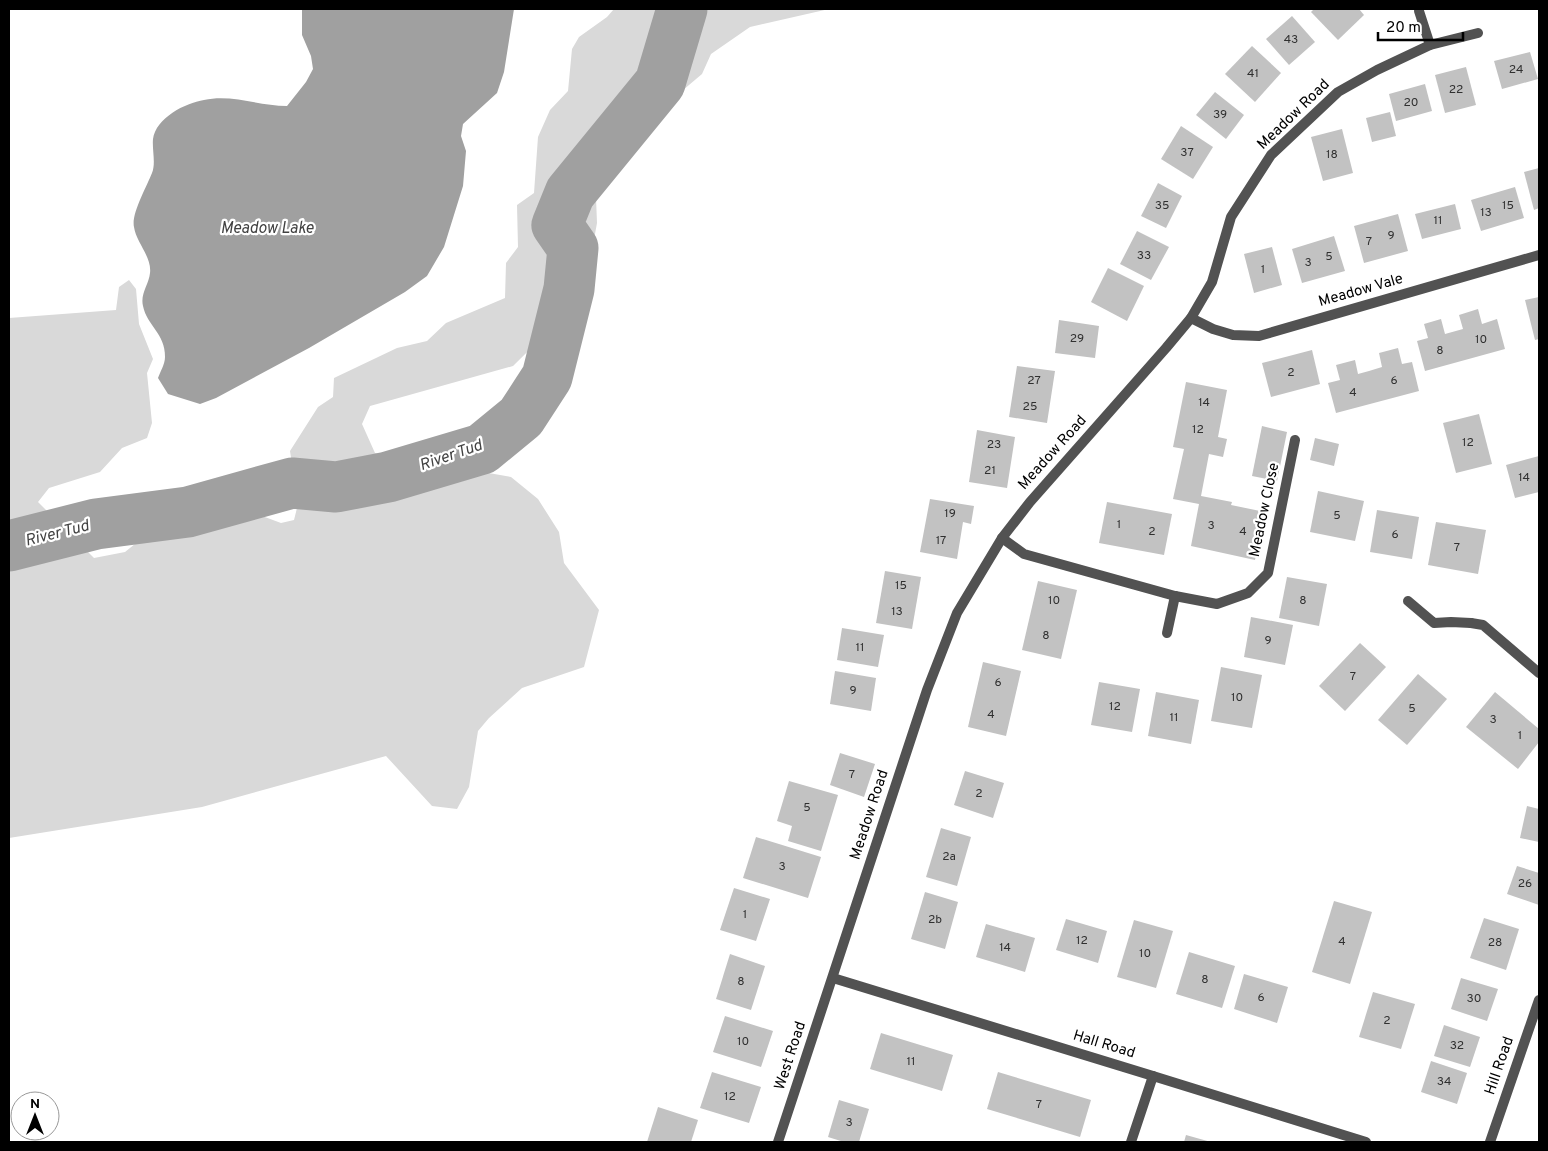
<svg xmlns="http://www.w3.org/2000/svg" width="1548" height="1151" viewBox="0 0 1548 1151" font-family="Overpass,sans-serif">
<rect width="100%" height="100%" fill="#fff"/>
<polygon fill="#d9d9d9" points="614,9 829,9 750,27 711,54 702,74 676,96 621,116 599,137 594,147 597,223 589,267 591,289 513,366 370,406 362,424 375,453 511,477 538,499 559,532 564,563 599,610 584,667 522,688 489,718 478,731 469,787 457,809 432,806 386,756 202,807 9,838 9,318 116,310 119,287 129,280 136,289 139,324 153,359 147,373 152,423 147,438 122,448 100,472 49,488 38,502 94,558 125,552 156,527 197,523 232,505 281,523 294,520 298,504 290,451 318,407 333,397 334,378 397,348 427,341 446,323 505,298 506,263 518,247 517,205 534,193 538,137 550,110 568,91 572,49 579,37 607,17"/>
<path fill="#a0a0a0" d="M302,9H514L504,72L497,93L463,124L461,136L466,151L463,186L444,247L427,276L405,292L309,348L216,398L200,404L168,394L158,378C160,372 165,364 165,357C165,333 147,326 143,306C140,294 149,284 150,273C152,257 136,242 134,227C131,214 147,186 152,173C156,163 152,150 153,139C156,118 185,103 204,100C232,94 259,106 287,106L306,82L313,69L311,56L302,35Z"/>
<g fill="none" stroke-linecap="round" stroke-linejoin="round">
<polyline stroke="#a0a0a0" stroke-width="51" points="9,546 96,524 188,512 292,483 336,487 388,477 482,449 521,417 547,377 569,289 573,248 557,225 570,193 660,83 682,9"/>
</g>
<g fill="#c2c2c2">
<polygon points="1314,9 1359,9 1364,15 1338,40 1311,12"/>
<polygon points="1292,16 1315,42 1289,65 1266,39"/>
<polygon points="1252,46 1281,73 1255,102 1225,74"/>
<polygon points="1530,52 1538,79 1502,89 1494,61"/>
<polygon points="1466,67 1476,105 1445,113 1435,75"/>
<polygon points="1425,84 1432,111 1396,121 1389,94"/>
<polygon points="1215,92 1244,115 1226,139 1196,115"/>
<polygon points="1390,112 1396,136 1372,142 1366,118"/>
<polygon points="1181,126 1213,147 1193,179 1161,159"/>
<polygon points="1342,129 1353,173 1323,181 1311,137"/>
<polygon points="1539,168 1539,208 1534,210 1524,172"/>
<polygon points="1158,183 1182,196 1166,228 1141,216"/>
<polygon points="1515,187 1524,218 1481,231 1471,200"/>
<polygon points="1455,204 1461,229 1422,239 1415,214"/>
<polygon points="1398,214 1408,251 1364,263 1354,226"/>
<polygon points="1137,231 1169,247 1151,280 1120,264"/>
<polygon points="1334,236 1345,271 1302,283 1292,249"/>
<polygon points="1272,247 1282,285 1254,293 1244,254"/>
<polygon points="1108,268 1144,286 1127,321 1091,302"/>
<polygon points="1539,297 1539,339 1535,340 1525,300"/>
<polygon points="1478,309 1482,324 1497,319 1505,349 1425,371 1417,341 1428,338 1424,324 1441,319 1445,334 1463,329 1459,315"/>
<polygon points="1059,320 1099,326 1095,358 1055,353"/>
<polygon points="1398,348 1402,364 1412,362 1419,391 1336,413 1328,383 1340,380 1336,365 1355,360 1358,374 1369,371 1382,367 1379,353"/>
<polygon points="1312,350 1320,384 1271,397 1262,363"/>
<polygon points="1017,366 1055,371 1047,423 1009,417"/>
<polygon points="1186,382 1227,390 1218,437 1227,439 1223,457 1209,454 1201,496 1232,502 1231,505 1265,512 1255,560 1191,546 1199,504 1173,499 1184,449 1173,447"/>
<polygon points="1479,414 1492,464 1456,473 1443,423"/>
<polygon points="1262,426 1287,432 1277,481 1252,476"/>
<polygon points="977,430 1015,437 1007,488 969,482"/>
<polygon points="1315,438 1339,444 1334,466 1310,460"/>
<polygon points="1539,456 1539,492 1515,498 1506,465"/>
<polygon points="1318,491 1364,501 1355,541 1310,532"/>
<polygon points="930,499 974,506 971,524 963,522 957,559 920,552"/>
<polygon points="1107,502 1172,514 1164,555 1099,543"/>
<polygon points="1377,510 1419,517 1412,559 1370,552"/>
<polygon points="1436,522 1486,530 1478,574 1428,565"/>
<polygon points="885,571 921,577 912,629 876,623"/>
<polygon points="1287,577 1327,584 1319,626 1279,618"/>
<polygon points="1038,581 1077,590 1061,659 1022,650"/>
<polygon points="1251,617 1293,625 1285,665 1244,657"/>
<polygon points="842,628 884,635 878,667 837,660"/>
<polygon points="1360,643 1386,667 1345,711 1319,686"/>
<polygon points="983,662 1021,671 1006,736 968,727"/>
<polygon points="1221,667 1262,675 1252,728 1211,721"/>
<polygon points="835,671 876,678 871,711 830,704"/>
<polygon points="1418,674 1447,699 1407,745 1378,720"/>
<polygon points="1099,682 1140,689 1132,732 1091,725"/>
<polygon points="1156,692 1199,700 1191,744 1148,736"/>
<polygon points="1495,692 1539,729 1539,742 1518,769 1466,727"/>
<polygon points="840,753 875,764 864,797 830,785"/>
<polygon points="965,771 1004,783 993,818 954,805"/>
<polygon points="789,781 838,795 821,851 788,841 792,826 777,821"/>
<polygon points="1527,806 1539,809 1539,842 1520,838"/>
<polygon points="941,828 971,837 957,886 926,877"/>
<polygon points="756,837 821,857 808,898 743,878"/>
<polygon points="1517,866 1539,873 1539,905 1507,894"/>
<polygon points="734,888 770,899 756,941 720,930"/>
<polygon points="925,892 958,902 945,949 911,939"/>
<polygon points="1334,901 1372,912 1350,984 1312,972"/>
<polygon points="1484,918 1519,929 1506,970 1470,958"/>
<polygon points="1066,919 1107,931 1098,963 1056,950"/>
<polygon points="1134,920 1173,931 1156,988 1117,977"/>
<polygon points="986,924 1035,938 1025,972 976,957"/>
<polygon points="1189,952 1235,966 1222,1008 1176,994"/>
<polygon points="730,954 765,966 751,1010 716,999"/>
<polygon points="1244,974 1288,987 1277,1023 1234,1009"/>
<polygon points="1461,978 1498,989 1487,1021 1451,1009"/>
<polygon points="1373,992 1415,1004 1401,1049 1359,1037"/>
<polygon points="725,1016 773,1031 761,1067 713,1052"/>
<polygon points="1444,1025 1480,1037 1470,1067 1434,1056"/>
<polygon points="881,1033 953,1055 942,1091 870,1069"/>
<polygon points="1431,1061 1467,1073 1457,1104 1421,1092"/>
<polygon points="712,1072 761,1087 749,1123 700,1108"/>
<polygon points="998,1072 1091,1100 1080,1137 987,1109"/>
<polygon points="839,1100 869,1109 859,1142 844,1142 828,1137"/>
<polygon points="658,1107 698,1120 691,1142 647,1142"/>
<polygon points="1186,1135 1211,1142 1184,1142"/>
</g>
<g fill="none" stroke-linecap="round" stroke-linejoin="round">
<polyline stroke="#525252" stroke-width="10" points="1408,601 1434,623 1451,622 1471,623"/>
<g stroke="#525252" stroke-width="10">
<polyline points="1419,11 1430,45"/>
<polyline points="1191,318 1213,329 1233,335 1259,336 1539,255"/>
<polyline points="1002,538 1024,554 1175,596 1217,604 1248,593 1268,573 1295,440"/>
<polyline points="1471,623 1483,625 1539,673"/>
<polyline points="1167,633 1175,596"/>
<polyline points="833,978 1153,1076 1366,1142"/>
<polyline points="778,1142 927,690 957,613 1002,538 1030,502 1166,348 1191,318 1212,282 1231,217 1271,155 1338,92 1377,70 1430,45 1478,33"/>
<polyline points="1131,1142 1153,1076"/>
<polyline points="1490,1142 1539,1000"/>
</g>
</g>
<g text-anchor="middle" dominant-baseline="central" stroke-width="4.5" stroke-linejoin="round" paint-order="stroke">
<g font-size="12" fill="#303030">
<text x="1291" y="40">43</text>
<text x="1516" y="70">24</text>
<text x="1253" y="74">41</text>
<text x="1456" y="90">22</text>
<text x="1411" y="103">20</text>
<text x="1220" y="115">39</text>
<text x="1187" y="153">37</text>
<text x="1332" y="155">18</text>
<text x="1162" y="206">35</text>
<text x="1508" y="206">15</text>
<text x="1486" y="213">13</text>
<text x="1438" y="221">11</text>
<text x="1391" y="236">9</text>
<text x="1369" y="242">7</text>
<text x="1144" y="256">33</text>
<text x="1329" y="257">5</text>
<text x="1308" y="263">3</text>
<text x="1263" y="270">1</text>
<text x="1077" y="339">29</text>
<text x="1481" y="340">10</text>
<text x="1440" y="351">8</text>
<text x="1291" y="373">2</text>
<text x="1034" y="381">27</text>
<text x="1394" y="381">6</text>
<text x="1353" y="393">4</text>
<text x="1204" y="403">14</text>
<text x="1030" y="407">25</text>
<text x="1198" y="430">12</text>
<text x="1468" y="443">12</text>
<text x="994" y="445">23</text>
<text x="990" y="471">21</text>
<text x="1524" y="478">14</text>
<text x="950" y="514">19</text>
<text x="1337" y="516">5</text>
<text x="1119" y="525">1</text>
<text x="1211" y="526">3</text>
<text x="1152" y="532">2</text>
<text x="1243" y="532">4</text>
<text x="1395" y="535">6</text>
<text x="941" y="541">17</text>
<text x="1457" y="548">7</text>
<text x="901" y="586">15</text>
<text x="1054" y="601">10</text>
<text x="1303" y="601">8</text>
<text x="897" y="612">13</text>
<text x="1046" y="636">8</text>
<text x="1268" y="641">9</text>
<text x="860" y="648">11</text>
<text x="1353" y="677">7</text>
<text x="998" y="683">6</text>
<text x="853" y="691">9</text>
<text x="1237" y="698">10</text>
<text x="1115" y="707">12</text>
<text x="1412" y="709">5</text>
<text x="991" y="715">4</text>
<text x="1174" y="718">11</text>
<text x="1493" y="720">3</text>
<text x="1520" y="736">1</text>
<text x="852" y="775">7</text>
<text x="979" y="794">2</text>
<text x="807" y="808">5</text>
<text x="949" y="857">2a</text>
<text x="782" y="867">3</text>
<text x="1525" y="884">26</text>
<text x="745" y="915">1</text>
<text x="935" y="920">2b</text>
<text x="1082" y="941">12</text>
<text x="1342" y="942">4</text>
<text x="1495" y="943">28</text>
<text x="1005" y="948">14</text>
<text x="1145" y="954">10</text>
<text x="1205" y="980">8</text>
<text x="741" y="982">8</text>
<text x="1261" y="998">6</text>
<text x="1474" y="999">30</text>
<text x="1387" y="1021">2</text>
<text x="743" y="1042">10</text>
<text x="1457" y="1046">32</text>
<text x="911" y="1062">11</text>
<text x="1444" y="1082">34</text>
<text x="730" y="1097">12</text>
<text x="1039" y="1105">7</text>
<text x="849" y="1123">3</text>
</g>
<g font-size="15" fill="#000" stroke="#fff">
<text transform="translate(1294 115) rotate(-44)">Meadow Road</text>
<text transform="translate(1361 291) rotate(-16)">Meadow Vale</text>
<text transform="translate(1053 453) rotate(-48)">Meadow Road</text>
<text transform="translate(1265 510) rotate(-78)">Meadow Close</text>
<text transform="translate(870 815) rotate(-72)">Meadow Road</text>
<text transform="translate(1104 1045) rotate(17)">Hall Road</text>
<text transform="translate(791 1056) rotate(-72)">West Road</text>
<text transform="translate(1500 1066) rotate(-71)">Hill Road</text>
</g>
<g font-size="16" font-style="italic" fill="#414141" stroke="#fff">
<text x="267" y="229">Meadow Lake</text>
<text transform="translate(451 456) rotate(-19)">River Tud</text>
<text transform="translate(57 534) rotate(-14)">River Tud</text>
</g>
</g>
<rect width="1548" height="1151" fill="none" stroke="#000000" stroke-width="20"/>
<g transform="translate(35 1116)"><circle r="24" fill="#ffffff" stroke="#999999"/>
<path d="M0-4L9 19L0 12L-9 19Z" fill="#000000"/>
<text y="-8" font-size="14" font-weight="bold" text-anchor="middle" fill="#000000">N</text>
</g>
<path d="M1378 32v8h85v-8" fill="none" stroke="#000000" stroke-width="2.5"/>
<text x="1386" y="32" font-size="15" fill="#000000" stroke="#ffffff" stroke-width="4" paint-order="stroke">20 m</text>
</svg>
